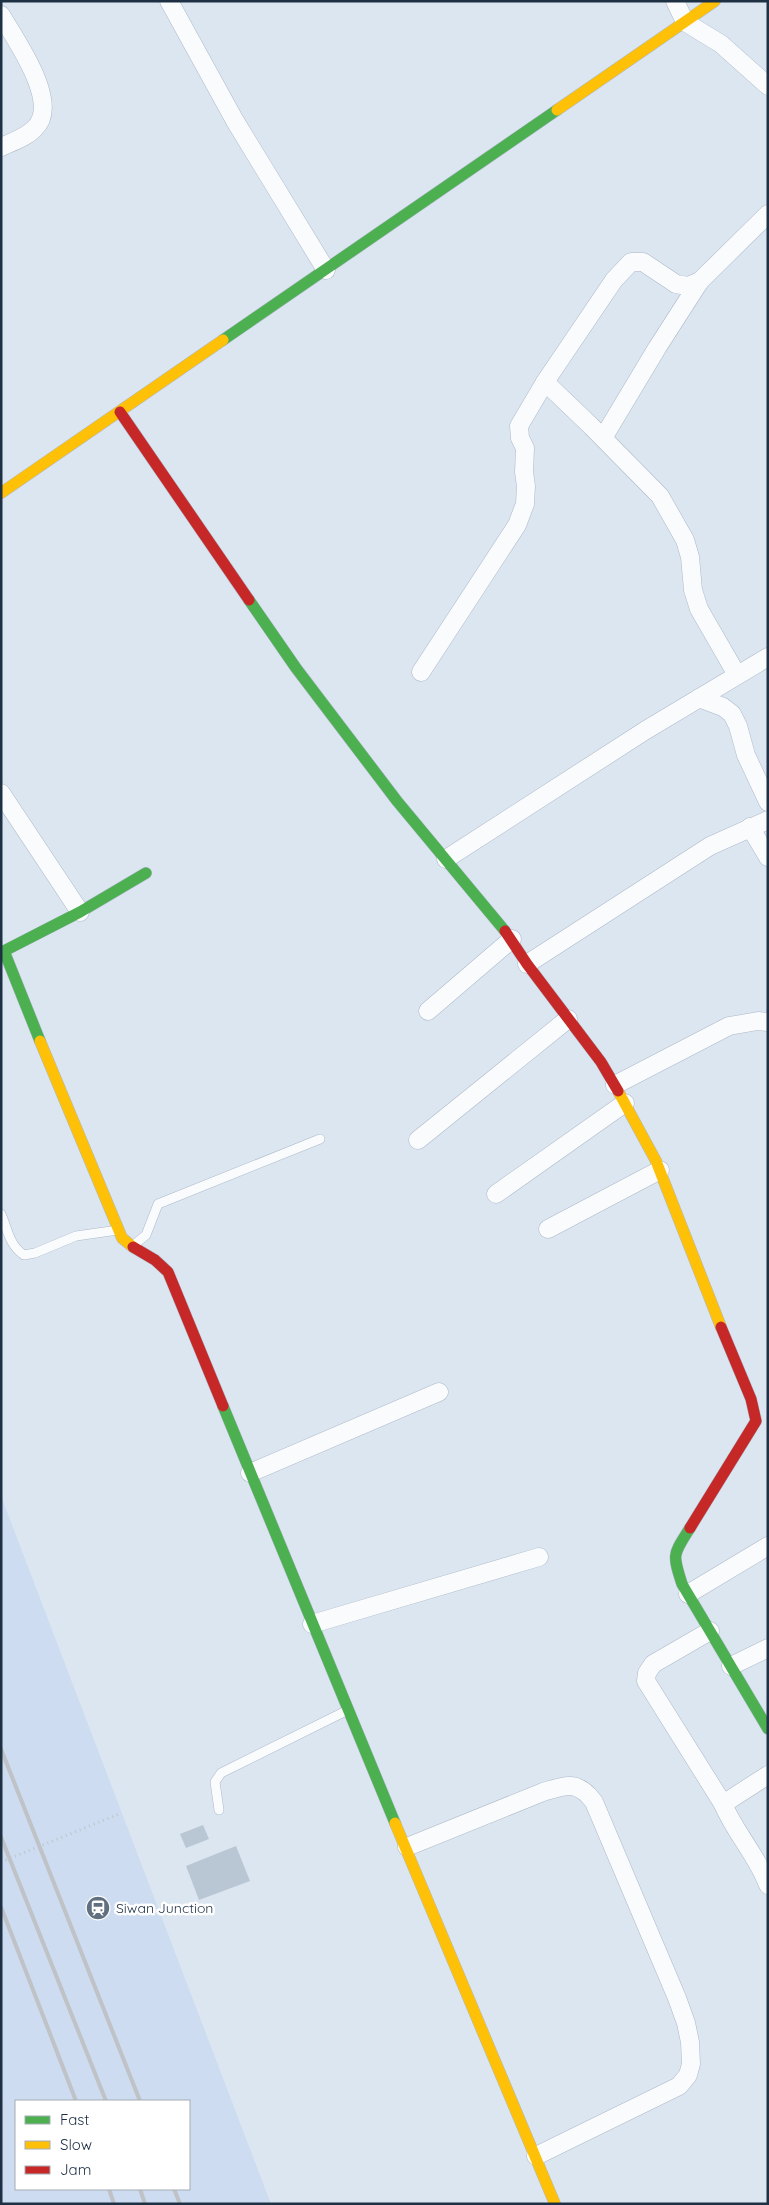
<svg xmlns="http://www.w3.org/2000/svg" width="769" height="2205" viewBox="0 0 769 2205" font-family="Quicksand,sans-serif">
<rect width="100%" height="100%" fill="#dce6f1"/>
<path fill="#cddcf0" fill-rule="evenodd" d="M1,1496L271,2204H1ZM16,2101H189V2189H16Z"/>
<g fill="#b9c6d4">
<polygon points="203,1825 209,1839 186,1848 180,1834"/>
<polygon points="236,1846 250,1881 199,1900 186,1866"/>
</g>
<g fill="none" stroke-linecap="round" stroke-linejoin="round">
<g stroke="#adb9c8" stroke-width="10">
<g id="lane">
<path d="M1,1214C8,1230 9,1245 24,1255L35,1253L76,1236L118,1230"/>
<polyline points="135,1244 146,1235 158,1204 320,1139"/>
<polyline points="219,1810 215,1782 221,1773 346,1711"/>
</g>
</g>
<g stroke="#adb9c8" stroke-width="19">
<g id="street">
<polyline points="169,1 235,121 326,270"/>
<polyline points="675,1 685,22 721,44 768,86"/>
<path d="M1,15C15,39 61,103 35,128C27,137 12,142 1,147"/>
<polyline points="545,382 591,426 660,496 685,540 690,557 693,590 699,609 737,675"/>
<polyline points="603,438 657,348 700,281"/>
<polyline points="421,672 517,525 525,504 526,486 524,472 525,448 520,438 519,426 545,382 614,280 631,262 643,262 676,284 688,286 700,281 768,214"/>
<polyline points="699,698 723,707 732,714 738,726 746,755 768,802"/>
<polyline points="1,793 80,912"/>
<polyline points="750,827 768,857"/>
<polyline points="446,859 646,730 768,657"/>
<polyline points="527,964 710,846 768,820"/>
<polyline points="428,1011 512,939"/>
<polyline points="615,1085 729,1026 758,1021 768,1022"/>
<polyline points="418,1140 568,1019"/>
<polyline points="496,1194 625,1103"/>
<polyline points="548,1229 660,1170"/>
<polyline points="250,1473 439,1392"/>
<polyline points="688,1594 768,1546"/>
<polyline points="312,1624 539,1557"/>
<polyline points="710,1631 653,1664 647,1673 646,1681 723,1804"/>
<polyline points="731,1666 768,1648"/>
<path d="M768,1775L723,1804C735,1833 757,1855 768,1885"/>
<path d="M407,1847L543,1792C567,1785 578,1780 594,1802L677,1998L686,2023L690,2042L691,2064L688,2075L679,2086L536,2156"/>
</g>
</g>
<g stroke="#adb9c8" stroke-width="12">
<g id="fast">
<polyline points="223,340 557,110"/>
<polyline points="249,600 296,668 397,801 505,931"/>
<polyline points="40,1041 4,951 80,912 146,873"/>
<polyline points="223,1406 395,1823"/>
<path d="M690,1528C673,1555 672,1553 682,1584L768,1729"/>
</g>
</g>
<g stroke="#adb9c8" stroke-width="12">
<g id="slow">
<polyline points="557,110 715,1"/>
<polyline points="1,493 223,340"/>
<polyline points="40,1041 122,1238 133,1247"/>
<polyline points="618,1091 656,1161 721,1327"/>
<polyline points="395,1823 555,2204"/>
</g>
</g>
<g stroke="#adb9c8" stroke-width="12">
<g id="jam">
<polyline points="120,412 249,600"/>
<polyline points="505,931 527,964 601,1062 618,1091"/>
<polyline points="133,1247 155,1260 168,1272 223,1406"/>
<polyline points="690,1528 756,1421 751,1399 721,1327"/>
</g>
</g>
<use href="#lane" stroke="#fafbfd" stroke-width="9"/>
<use href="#street" stroke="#fafbfd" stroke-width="18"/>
<use href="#fast" stroke="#4caf50" stroke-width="11"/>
<use href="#slow" stroke="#ffc107" stroke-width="11"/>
<use href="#jam" stroke="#c62828" stroke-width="11"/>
<g stroke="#bfc2c6" stroke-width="4">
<polyline points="1,1749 140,2101"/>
<polyline points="1,1837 106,2101"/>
<polyline points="1,1907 76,2101"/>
<polyline points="109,2189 114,2204"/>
<polyline points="140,2189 145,2204"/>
<polyline points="174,2189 180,2204"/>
</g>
<polyline stroke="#bfc5cb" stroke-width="3" stroke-dasharray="1 4" stroke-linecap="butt" points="1,1862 119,1814"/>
</g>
<defs>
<g id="station-disc" transform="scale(1.25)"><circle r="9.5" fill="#607081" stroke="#fff"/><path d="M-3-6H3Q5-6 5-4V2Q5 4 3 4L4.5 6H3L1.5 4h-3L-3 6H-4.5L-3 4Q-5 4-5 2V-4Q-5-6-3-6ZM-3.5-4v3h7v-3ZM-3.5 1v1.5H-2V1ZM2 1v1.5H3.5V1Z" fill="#fff"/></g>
</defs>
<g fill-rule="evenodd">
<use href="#station-disc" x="98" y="1908"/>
</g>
<g text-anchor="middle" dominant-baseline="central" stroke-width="5" stroke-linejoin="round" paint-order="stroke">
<g font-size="14" fill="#1e3044" stroke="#fff" text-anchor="start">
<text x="116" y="1908">Siwan Junction</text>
</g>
</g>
<rect width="769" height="2205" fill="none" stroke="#1e3044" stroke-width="5"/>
<rect x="15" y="2100" width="175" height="90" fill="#ffffff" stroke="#a5acb4"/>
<rect x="25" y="2116" width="25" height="8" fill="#4caf50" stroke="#a5acb4"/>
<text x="60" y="2125" font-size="15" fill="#1e3044">Fast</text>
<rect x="25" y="2141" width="25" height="8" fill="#ffc107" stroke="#a5acb4"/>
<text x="60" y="2150" font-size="15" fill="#1e3044">Slow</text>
<rect x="25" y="2166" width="25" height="8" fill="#c62828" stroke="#a5acb4"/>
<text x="60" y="2175" font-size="15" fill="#1e3044">Jam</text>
</svg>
